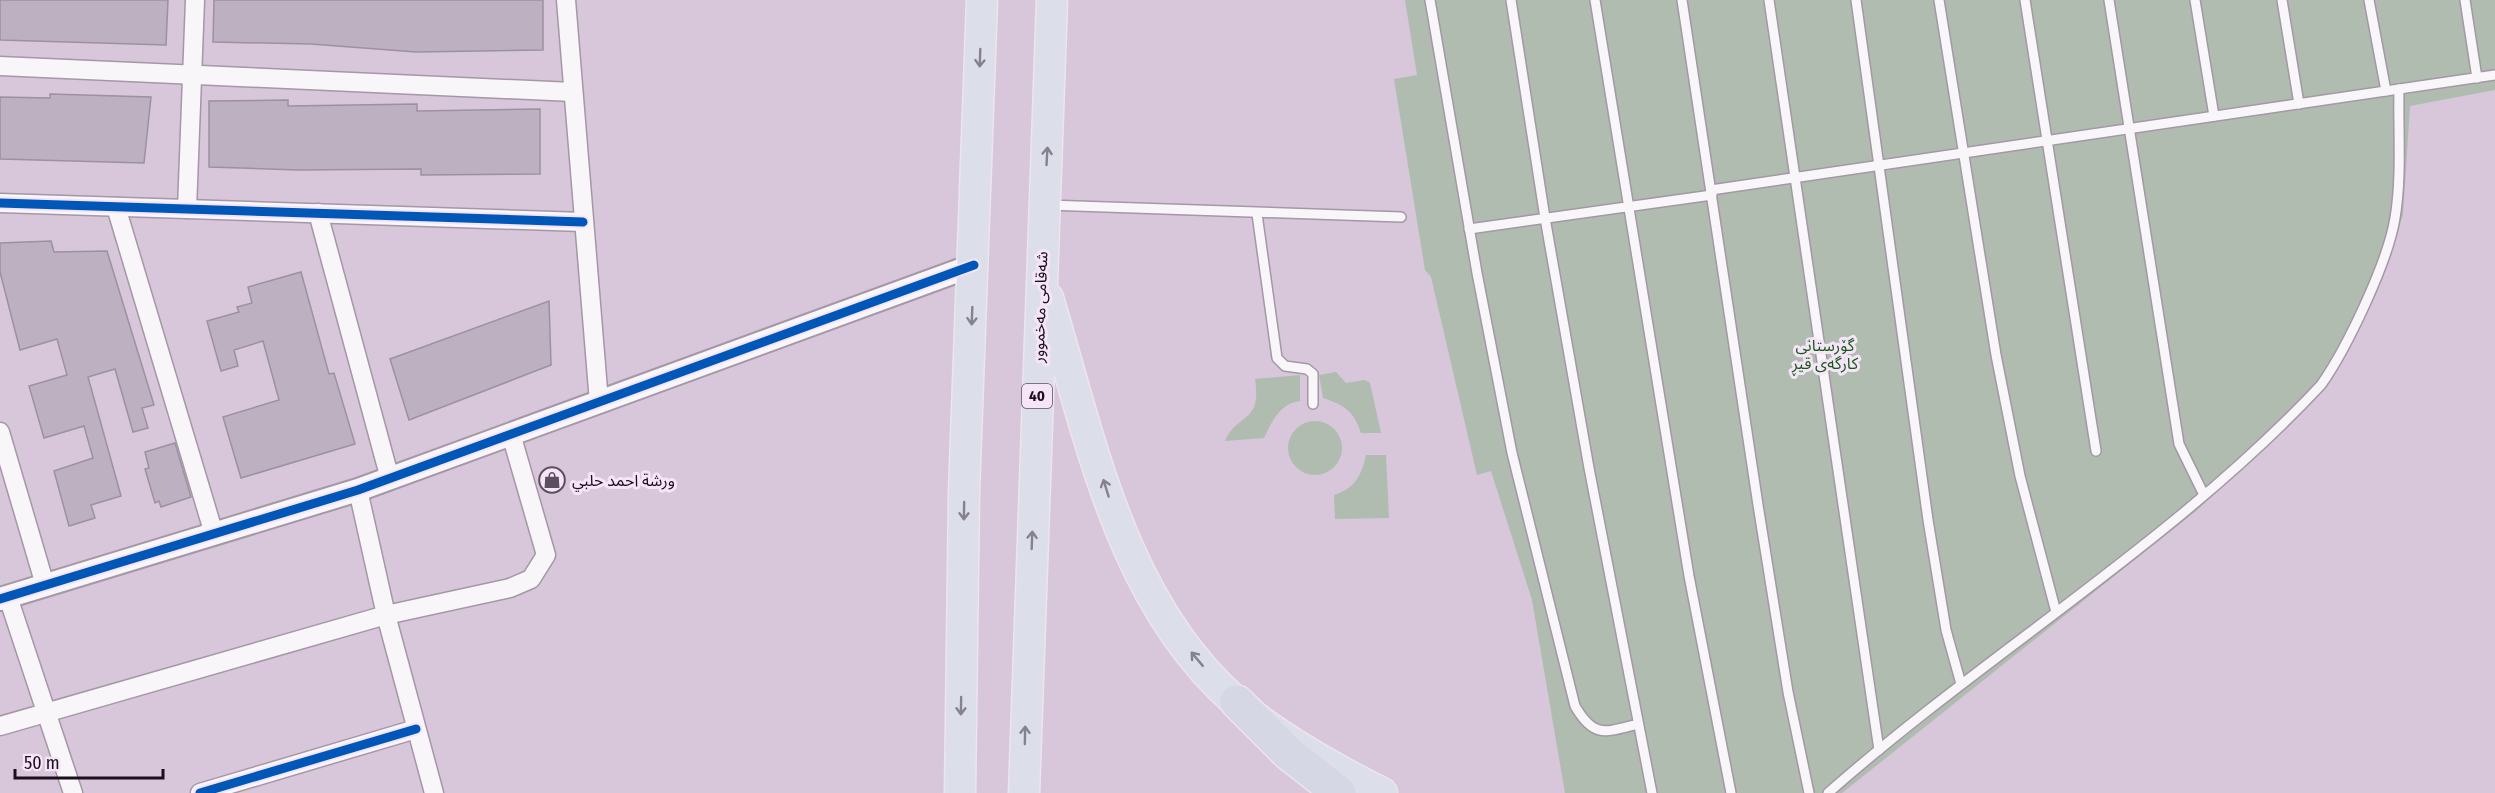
<svg xmlns="http://www.w3.org/2000/svg" width="2495" height="793" viewBox="0 0 2495 793" font-family="'Fira Sans Condensed','Noto Sans Arabic',sans-serif">
<rect width="100%" height="100%" fill="#d8c6da"/>
<g fill="#afbcaf">
<polygon points="1405,0 2495,0 2495,90 2410,106 2403,215 2387,263 2333,378 2281,433 2196,511 1842,793 1565,793 1532,600 1491,471 1477,475 1431,277 1425,270 1394,79 1417,75"/>
<path d="M1336,372L1346,383L1365,380L1370,383L1381,433H1361C1354,411 1344,405 1323,398L1319,375Z"/>
<path d="M1300,375V401C1280,403 1271,423 1264,438L1225,441C1238,412 1262,424 1255,379Z"/>
<circle cx="1315" cy="448" r="27"/>
<path d="M1366,455H1386L1389,518L1335,519L1334,495C1355,489 1362,474 1366,455Z"/>
</g>
<g fill="#bcb0c1" stroke="#9c91a1" stroke-width="1.5">
<polygon points="0,0 168,0 166,45 0,40"/>
<polygon points="214,0 543,0 543,50 416,52 311,44 213,42"/>
<polygon points="50,94 151,97 144,163 0,159 0,97 50,98"/>
<polygon points="288,100 288,106 417,104 417,111 540,109 540,174 421,175 421,169 298,170 209,167 209,101"/>
<polygon points="51,241 54,252 107,251 154,405 142,408 148,428 133,432 115,369 88,377 121,496 91,505 95,518 69,526 54,471 93,458 84,426 44,438 29,386 67,375 57,339 20,350 0,272 0,243"/>
<polygon points="301,272 329,374 334,373 355,444 241,478 223,417 279,400 263,341 234,350 238,366 221,371 207,321 239,312 237,307 252,303 248,287"/>
<polygon points="549,301 551,365 409,420 390,359"/>
<polygon points="175,443 191,497 161,507 159,501 155,503 145,469 149,468 145,452"/>
</g>
<g fill="none" stroke-linecap="round" stroke-linejoin="round">
<g stroke="#a497a6" stroke-width="12">
<g id="service">
<path d="M1430,0L1477,273L1512,453L1575,706C1594,739 1606,732 1638,724"/>
<polyline points="1511,0 1545,218 1589,468 1652,793"/>
<polyline points="1595,0 1689,576 1731,793"/>
<polyline points="1682,0 1758,505 1788,692 1809,793"/>
<polyline points="1769,0 1879,750"/>
<polyline points="1856,0 1928,520 1946,630 1961,684"/>
<polyline points="1939,0 1996,355 2020,476 2056,612"/>
<polyline points="2025,0 2096,451"/>
<polyline points="2109,0 2179,444 2204,495"/>
<polyline points="2195,0 2214,116"/>
<polyline points="2282,0 2299,104"/>
<polyline points="2369,0 2386,91"/>
<polyline points="2465,0 2477,78"/>
<polyline points="1711,190 2495,75"/>
<polyline points="1047,205 1401,217"/>
<polyline points="1257,214 1277,358 1285,366 1307,369 1313,374 1313,404"/>
<polyline points="1469,229 1712,195"/>
<path d="M1828,793C1988,652 2175,541 2321,385C2347,348 2388,262 2395,218C2402,176 2398,131 2399,89"/>
</g>
</g>
<g stroke="#a497a6" stroke-width="21">
<g id="minor">
<polyline points="566,0 599,402"/>
<polyline points="0,66 573,92"/>
<polyline points="0,203 583,222"/>
<polyline points="116,207 214,534"/>
<polyline points="187,209 195,0"/>
<polyline points="318,213 390,479"/>
<polyline points="0,432 45,585"/>
<polyline points="358,490 386,615 434,793"/>
<polyline points="8,597 73,793"/>
<polyline points="0,726 386,615 510,588 531,579 546,555 511,434"/>
<polyline points="200,793 416,729"/>
</g>
</g>
<g stroke="#a497a6" stroke-width="26">
<polyline id="tertiary" points="0,599 358,490 974,265"/>
</g>
<g stroke="#ede5ee" stroke-width="33">
<g id="trunk">
<path d="M1048,298C1090,437 1121,602 1236,702C1278,738 1332,768 1382,793"/>
<polyline points="960,793 964,492 982,0"/>
<polyline points="1024,793 1052,0"/>
</g>
</g>
<g stroke="#ede5ee" stroke-width="36">
<polyline id="motorway" points="1237,702 1288,753 1339,793"/>
</g>
<use href="#service" stroke="#f9f6f9" stroke-width="9"/>
<use href="#minor" stroke="#f9f6f9" stroke-width="18"/>
<use href="#tertiary" stroke="#f9f6f9" stroke-width="22"/>
<use href="#trunk" stroke="#dcdeea" stroke-width="30"/>
<use href="#motorway" stroke="#d5d7e5" stroke-width="33"/>
<g stroke="#f6e5f8" stroke-width="13">
<g id="cycleway">
<polyline points="0,203 583,222"/>
<polyline points="0,599 358,490 974,265"/>
<polyline points="200,793 416,729"/>
</g>
</g>
<use href="#cycleway" stroke="#0057b8" stroke-width="9"/>
</g>
<defs><path id="oneway-shaft" d="M-6 0H5M1.5-3L5.5 0L1.5 3" fill="none" stroke-width="1.6" stroke-linecap="round" stroke-linejoin="round" transform="scale(1.5)"/></defs>
<g stroke="#85818d">
<use href="#oneway-shaft" transform="translate(980 58) rotate(92)"/>
<use href="#oneway-shaft" transform="translate(1047 156) rotate(-87)"/>
<use href="#oneway-shaft" transform="translate(972 316) rotate(92)"/>
<use href="#oneway-shaft" transform="translate(1106 488) rotate(-107)"/>
<use href="#oneway-shaft" transform="translate(964 511) rotate(91)"/>
<use href="#oneway-shaft" transform="translate(1032 540) rotate(-88)"/>
<use href="#oneway-shaft" transform="translate(1197 659) rotate(-130)"/>
<use href="#oneway-shaft" transform="translate(961 706) rotate(91)"/>
<use href="#oneway-shaft" transform="translate(1025 735) rotate(-89)"/>
</g>
<defs>
<g id="shop-ring" transform="scale(1.35)"><circle r="9.5" fill="#f6e5f8" stroke="#5d4f5e" stroke-width="1.5"/><path d="M-5-2.5h2.3a2.7 3.5 0 0 1 5.4 0H5L5.5 6h-11ZM-1.5-2.5h3a1.5 2.3 0 0 0-3 0Z" fill="#5d4f5e"/></g>
</defs>
<g fill-rule="evenodd">
<use href="#shop-ring" x="552" y="480"/>
</g>
<g text-anchor="middle" dominant-baseline="central" stroke-width="6" stroke-linejoin="round" paint-order="stroke">
<rect fill="#f6e5f8" stroke="#5d4f5e" stroke-width="1.5" x="1022" y="384" width="30" height="24" rx="4.5"/>
<g font-size="15" font-weight="bold" fill="#1b0f1c">
<text x="1037" y="396">40</text>
</g>
<g font-size="16" fill="#1b0f1c" stroke="#f6e5f8">
<text transform="translate(1040 307) rotate(-88)">شەقامی مەخموور</text>
</g>
<g font-size="16" fill="#145a15" stroke="#f6e5f8">
<text x="1825" y="345">گۆڕستانی<tspan x="1825" dy="18">کارگەی قیڕ</tspan></text>
</g>
<g font-size="16" fill="#1b0f1c" stroke="#f6e5f8" text-anchor="start">
<text x="572" y="480">ورشة احمد حلبي</text>
</g>
</g>
<path d="M15 769v9h148v-9" fill="none" stroke="#1b0f1c" stroke-width="3"/>
<text x="24" y="769" font-size="18" fill="#1b0f1c" stroke="#f6e5f8" stroke-width="4.5" paint-order="stroke">50 m</text>
</svg>
